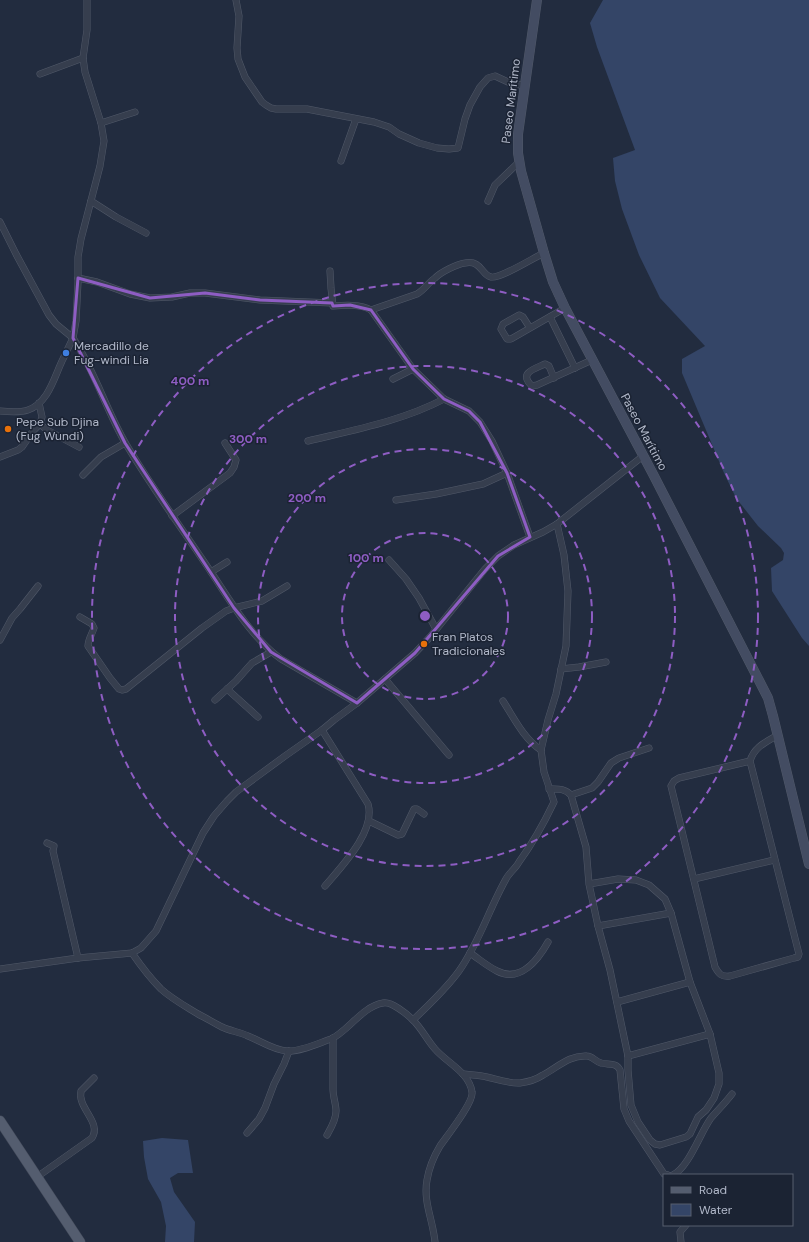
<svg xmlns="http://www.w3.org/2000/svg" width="809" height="1242" viewBox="0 0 809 1242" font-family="'DM Sans',sans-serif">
<rect width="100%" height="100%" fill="#222c3f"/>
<g fill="#344567">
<polygon points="603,0 809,0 809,646 802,638 772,591 771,568 783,560 784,553 781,548 758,526 736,498 724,473 682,373 682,359 705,346 660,298 639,255 622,209 615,181 613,158 635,150 597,47 590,23"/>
<polygon points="162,1138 188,1140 193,1173 178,1173 170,1178 174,1192 195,1222 194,1242 165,1242 166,1226 161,1202 148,1179 144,1157 143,1141"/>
</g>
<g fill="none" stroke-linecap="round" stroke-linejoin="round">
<g stroke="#515969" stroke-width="7">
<g id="street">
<polyline points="236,0 239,16 237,48 238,59 245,77 262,102 266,105 271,108 276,109 307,109 374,122 389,127 399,134 419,143 437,148 449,149 458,148 465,119 470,105 480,87 488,78 495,76 508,82 524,86"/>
<polyline points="40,74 83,58"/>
<polyline points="101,123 135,112"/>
<polyline points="341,161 356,119"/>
<polyline points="91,201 116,217 146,233"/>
<polyline points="488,201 495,185 519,162"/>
<polyline points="0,222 16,254 49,315 56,324 73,338"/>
<path d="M330,271L331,288L333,306C345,305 360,304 371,310L413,369L444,399L469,411L480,422L492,441L507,473L530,537"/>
<polyline points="78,278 97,282 130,294 150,298 172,297 190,293 205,293 260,300 332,303"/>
<path d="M371,310L417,294C424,290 428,283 435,278C441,272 457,264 465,263C482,260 481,275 491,277C500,279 533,258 544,253"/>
<polyline points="550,317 575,368"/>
<polyline points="530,328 523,317 519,315 503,324 501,329 507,339 511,339 565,308"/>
<polyline points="73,338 76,321 78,282 78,257 81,239 100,166 104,141 101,123 85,72 83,58 87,30 87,0"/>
<path d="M554,378L549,366L545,364C534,369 518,373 532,386L537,385L592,360"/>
<polyline points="393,379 413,369"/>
<path d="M0,411C9,412 19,413 28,410C48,403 54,378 62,361C66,353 69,346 73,338C95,371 106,410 126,444C152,488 183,530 211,572C231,602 251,637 281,659L357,703"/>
<polyline points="40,424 47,430 79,447"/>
<path d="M308,441C354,430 402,421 444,399"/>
<polyline points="0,457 18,450 22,447 33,431 40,424 42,417 39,403"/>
<polyline points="83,475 101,457 125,443"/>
<polyline points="396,500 436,494 483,484 507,473"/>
<polyline points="172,516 230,473 234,467 236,460 225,443"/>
<polyline points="389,560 406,579 419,598 436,629"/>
<polyline points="211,572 227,562"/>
<path d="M80,617L92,624L94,628C92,634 88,640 88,646L110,678L119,689L122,690L126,689L202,628L226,611L234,608L262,601L287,586"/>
<polyline points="0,640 12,618 20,609 38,586"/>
<polyline points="561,669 579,667 606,662"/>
<polyline points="385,679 449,755"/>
<polyline points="227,689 258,717"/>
<polyline points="215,700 236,681 252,663 271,652"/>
<path d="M503,701C514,718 524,739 541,750"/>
<path d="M322,730L368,804C376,831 342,866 325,886"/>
<path d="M750,761L799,954L798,957L794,958L730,976C721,977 719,974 715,967L671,786L674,781L679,778L750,761C754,747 766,742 778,735"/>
<path d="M549,789C558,789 564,788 571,795L586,847L589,884L598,926L610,970L628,1056V1070L631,1105L638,1122L650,1140L655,1144L660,1145L686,1137L690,1134L698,1117L706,1110L714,1098L719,1084V1073L710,1034L690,982L671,913L665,899L649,885L636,880L618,879L589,884"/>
<polyline points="571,795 592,788 598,782 611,763 619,758 649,748"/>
<polyline points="369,821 398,835 402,834 414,809 417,809 424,814"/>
<polyline points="47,843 54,846 53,851 78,958"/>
<polyline points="694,879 774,860"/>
<polyline points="598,926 671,913"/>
<path d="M132,953C141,966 150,978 161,989C172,999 185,1006 198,1014C206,1018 214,1023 222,1027C230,1031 240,1032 248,1036C261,1041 273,1050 287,1051C300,1052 319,1043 331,1039C347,1032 363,1006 383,1003C391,1001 407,1014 413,1020C422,1029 427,1040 435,1049C447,1063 469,1072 472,1092C474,1102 447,1136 440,1146C434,1156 429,1168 427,1180C423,1202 433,1220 435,1242"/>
<path d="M470,953C479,959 487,966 497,971C520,983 538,960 548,942"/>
<polyline points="0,969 78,958 132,953 141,948 156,931 203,833 214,816 227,801 236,792 285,756 322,730 334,720 357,703 415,653 430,637 485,569 498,556 514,545 543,532 557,524 643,456"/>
<polyline points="617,1002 690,982"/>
<path d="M413,1020C429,1005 446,989 459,971C479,943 489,909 506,879C509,873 516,868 519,862C532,844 543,825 553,804L554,802L544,772L541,750L548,720L556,694L566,646L568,591L564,555L557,524"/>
<polyline points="628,1056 710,1034"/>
<path d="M463,1074C471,1075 479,1075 487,1077C496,1079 511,1084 520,1083C528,1082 537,1079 543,1075C558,1067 569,1055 587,1056C592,1056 596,1062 601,1063C608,1065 616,1062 620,1070L624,1109L629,1121L664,1174L668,1175"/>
<polyline points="247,1133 259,1119 265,1108 274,1084 284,1064 289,1051"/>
<path d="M327,1135C331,1128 336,1120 336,1111C336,1104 333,1097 333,1089V1038"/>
<path d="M673,1175C689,1167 700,1133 711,1118C718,1110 726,1102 732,1094"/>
<path d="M37,1177L92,1138C102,1122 77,1108 81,1091L94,1078"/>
<polyline points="681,1242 680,1232 686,1225"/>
</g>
</g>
<g stroke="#515969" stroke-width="10">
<polyline id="secondary" points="537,0 518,134 518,153 521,171 544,253 553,282 565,308 654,476 768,698 773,716 809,864"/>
</g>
<g stroke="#3f4757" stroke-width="11">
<polyline id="primary" points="0,1121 80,1242"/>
</g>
<use href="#street" stroke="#363e4e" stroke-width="6"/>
<use href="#secondary" stroke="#434c62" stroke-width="9"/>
<use href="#primary" stroke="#545d6f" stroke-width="10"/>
</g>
<path fill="none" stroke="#8e5dc3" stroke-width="3" stroke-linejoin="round" d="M78,278L150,298L205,293L260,300L332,303L333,306L350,305L371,310L413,369L444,399L469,411L480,422L507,473L530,537L498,556L415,653L357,703L271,652L234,608L125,443L73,338Z"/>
<g fill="none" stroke="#8e5dc3" stroke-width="2" stroke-dasharray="7 5">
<circle cx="425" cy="616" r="83"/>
<circle cx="425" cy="616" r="167"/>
<circle cx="425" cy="616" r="250"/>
<circle cx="425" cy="616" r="333"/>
</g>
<circle fill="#3f7fe0" stroke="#1b2333" stroke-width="1.5" cx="66" cy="353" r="4"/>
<g fill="#e8710a" stroke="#1b2333" stroke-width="1.5">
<circle cx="8" cy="429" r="4"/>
<circle cx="424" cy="644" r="4"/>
</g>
<g text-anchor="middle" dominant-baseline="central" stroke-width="3" stroke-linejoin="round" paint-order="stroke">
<g font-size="12" fill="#b2b9ca" stroke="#1b2333">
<text transform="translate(511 101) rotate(-83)">Paseo Marítimo</text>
<text transform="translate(644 432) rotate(62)">Paseo Marítimo</text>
</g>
<g font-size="12" fill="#b2b9ca" stroke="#1b2333" text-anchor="start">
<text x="74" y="346">Mercadillo de<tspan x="74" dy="14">Fug-windi Lia</tspan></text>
<text x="16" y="422">Pepe Sub Djina<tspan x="16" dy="14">(Fug Wundi)</tspan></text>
<text x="432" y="637">Fran Platos<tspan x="432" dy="14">Tradicionales</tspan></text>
</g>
</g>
<circle cx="425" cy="616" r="6" fill="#8e5dc3" stroke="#1b2333" stroke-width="2"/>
<g font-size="12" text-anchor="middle" font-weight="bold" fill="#8e5dc3" stroke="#1b2333" stroke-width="3" stroke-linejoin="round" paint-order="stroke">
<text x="190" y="385">400 m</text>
<text x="248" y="443">300 m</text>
<text x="307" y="502">200 m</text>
<text x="366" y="562">100 m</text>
</g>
<rect x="663" y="1174" width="130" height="52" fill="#1b2333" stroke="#575f6f"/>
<rect x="671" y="1187" width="20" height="6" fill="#545d6f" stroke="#575f6f"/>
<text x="699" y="1194" font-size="12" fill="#b2b9ca">Road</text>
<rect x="671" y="1204" width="20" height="12" fill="#344567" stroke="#575f6f"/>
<text x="699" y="1214" font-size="12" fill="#b2b9ca">Water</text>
</svg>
